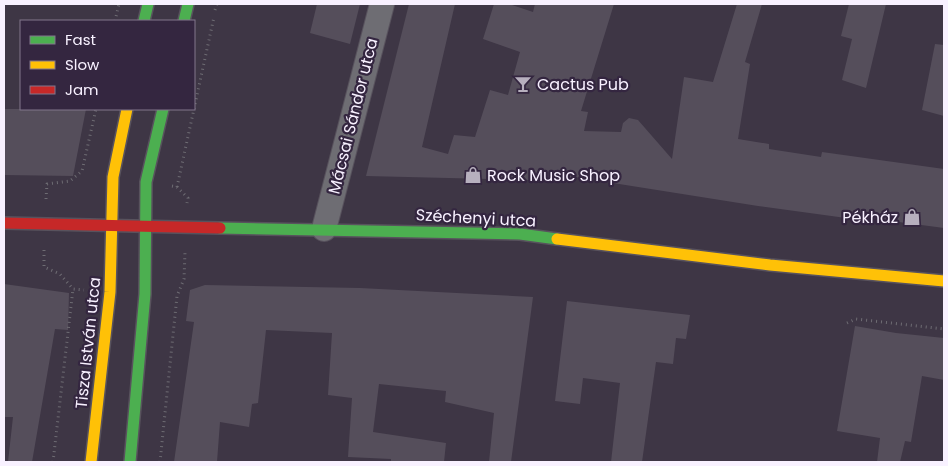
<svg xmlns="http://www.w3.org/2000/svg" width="948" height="466" viewBox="0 0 948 466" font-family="Poppins,sans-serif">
<rect width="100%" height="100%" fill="#3e3645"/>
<g fill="#554e5b">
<polygon points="317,4 360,4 350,44 310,33"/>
<polygon points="409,4 455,4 422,147 448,154 454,135 475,137 490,90 508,95 520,52 483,39 494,4 509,4 533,12 535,4 614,4 581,111 588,112 584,131 621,132 623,123 629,118 638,120 672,159 684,77 713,82 737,4 762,4 745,62 750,64 738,139 769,144 769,149 821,157 822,152 944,169 944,228 846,215 846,218 758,206 575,177 574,181 366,176"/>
<polygon points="849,4 886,4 866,88 842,80 852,39 841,36"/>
<polygon points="935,44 944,45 944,116 922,110"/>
<polygon points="4,109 86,109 73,176 4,175"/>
<polygon points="4,284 69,293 68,330 55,329 32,462 8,462 13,417 4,417"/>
<polygon points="205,285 360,288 533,297 511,462 489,462 494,413 445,402 446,391 379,384 373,432 446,443 444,462 391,462 391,459 348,457 352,398 328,395 332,333 266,330 258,403 252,404 249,427 220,422 217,462 174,462 194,322 186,321 190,290"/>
<polygon points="567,301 690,315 686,339 676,338 673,364 656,362 642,462 611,462 620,383 583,378 580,404 555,401"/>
<polygon points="855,326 896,333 944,338 944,380 922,376 911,442 905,441 900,462 877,462 880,438 837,431"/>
</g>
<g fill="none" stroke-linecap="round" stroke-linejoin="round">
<g stroke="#58525d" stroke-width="26">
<polyline id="street" points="324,229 382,4"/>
</g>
<g stroke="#58525d" stroke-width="14">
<g id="fast">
<polyline points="144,21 148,4"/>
<polyline points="184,21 188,4"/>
<polyline points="220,228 520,234 557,239"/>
<polyline points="130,462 145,294 146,182 163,109"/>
</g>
</g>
<g stroke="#58525d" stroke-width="14">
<g id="slow">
<polyline points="557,239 770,265 944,281"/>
<polyline points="91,462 110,292 113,177 127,109"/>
</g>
</g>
<g stroke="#58525d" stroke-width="14">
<polyline id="jam" points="4,223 220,228"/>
</g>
<g stroke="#6e6c73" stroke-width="3" stroke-dasharray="1 4" stroke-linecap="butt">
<polyline points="215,10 217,4"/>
<polyline points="115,21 119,4"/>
<polyline points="172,186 177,187 188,198 187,203"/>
<polyline points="177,187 214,17"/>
<polyline points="46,199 47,184 70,181 82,171 96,109"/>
<polyline points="44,250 44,267 60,274 73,289 84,290"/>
<polyline points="847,323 856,319 944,329"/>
<polyline points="53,462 73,289"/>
<polyline points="160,462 177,296 184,279 185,252"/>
</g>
<use href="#street" stroke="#6e6d73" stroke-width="24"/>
<use href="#fast" stroke="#4caf50" stroke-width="11"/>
<use href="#slow" stroke="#ffc107" stroke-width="11"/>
<use href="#jam" stroke="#c62828" stroke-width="11"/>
</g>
<defs>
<g id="bar-bare" transform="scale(1.35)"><path d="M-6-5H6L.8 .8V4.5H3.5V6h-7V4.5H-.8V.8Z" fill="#b7b0be" stroke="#342640" stroke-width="2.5" paint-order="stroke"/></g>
<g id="shop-bare" transform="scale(1.35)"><path d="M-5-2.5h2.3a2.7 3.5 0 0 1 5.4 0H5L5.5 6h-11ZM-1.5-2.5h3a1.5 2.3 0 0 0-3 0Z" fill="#b7b0be" stroke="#342640" stroke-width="2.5" paint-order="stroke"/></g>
</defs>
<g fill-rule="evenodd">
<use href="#bar-bare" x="523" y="84"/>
<use href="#shop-bare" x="473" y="175"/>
<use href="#shop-bare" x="912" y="217"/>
</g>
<g text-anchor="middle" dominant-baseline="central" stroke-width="4.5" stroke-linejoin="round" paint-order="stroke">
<g font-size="16" fill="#f8f1ff" stroke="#342640" text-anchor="start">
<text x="537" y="84">Cactus Pub</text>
<text x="487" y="175">Rock Music Shop</text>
<text x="898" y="217" text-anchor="end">Pékház</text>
</g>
<g font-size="16" fill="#f8f1ff" stroke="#342640">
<text transform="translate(353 116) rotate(-76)">Mácsai Sándor utca</text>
<text transform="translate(476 218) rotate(3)">Széchenyi utca</text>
<text transform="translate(88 343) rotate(-84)">Tisza István utca</text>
</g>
</g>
<rect width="948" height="466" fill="none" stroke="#f8f1ff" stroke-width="10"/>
<rect x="20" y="20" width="175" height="90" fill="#342640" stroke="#82778c"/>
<rect x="30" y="36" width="25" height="8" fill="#4caf50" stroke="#82778c"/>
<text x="65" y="45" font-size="15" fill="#f8f1ff">Fast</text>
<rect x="30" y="61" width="25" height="8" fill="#ffc107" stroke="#82778c"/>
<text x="65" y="70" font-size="15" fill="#f8f1ff">Slow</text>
<rect x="30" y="86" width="25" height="8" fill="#c62828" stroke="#82778c"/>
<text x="65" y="95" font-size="15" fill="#f8f1ff">Jam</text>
</svg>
